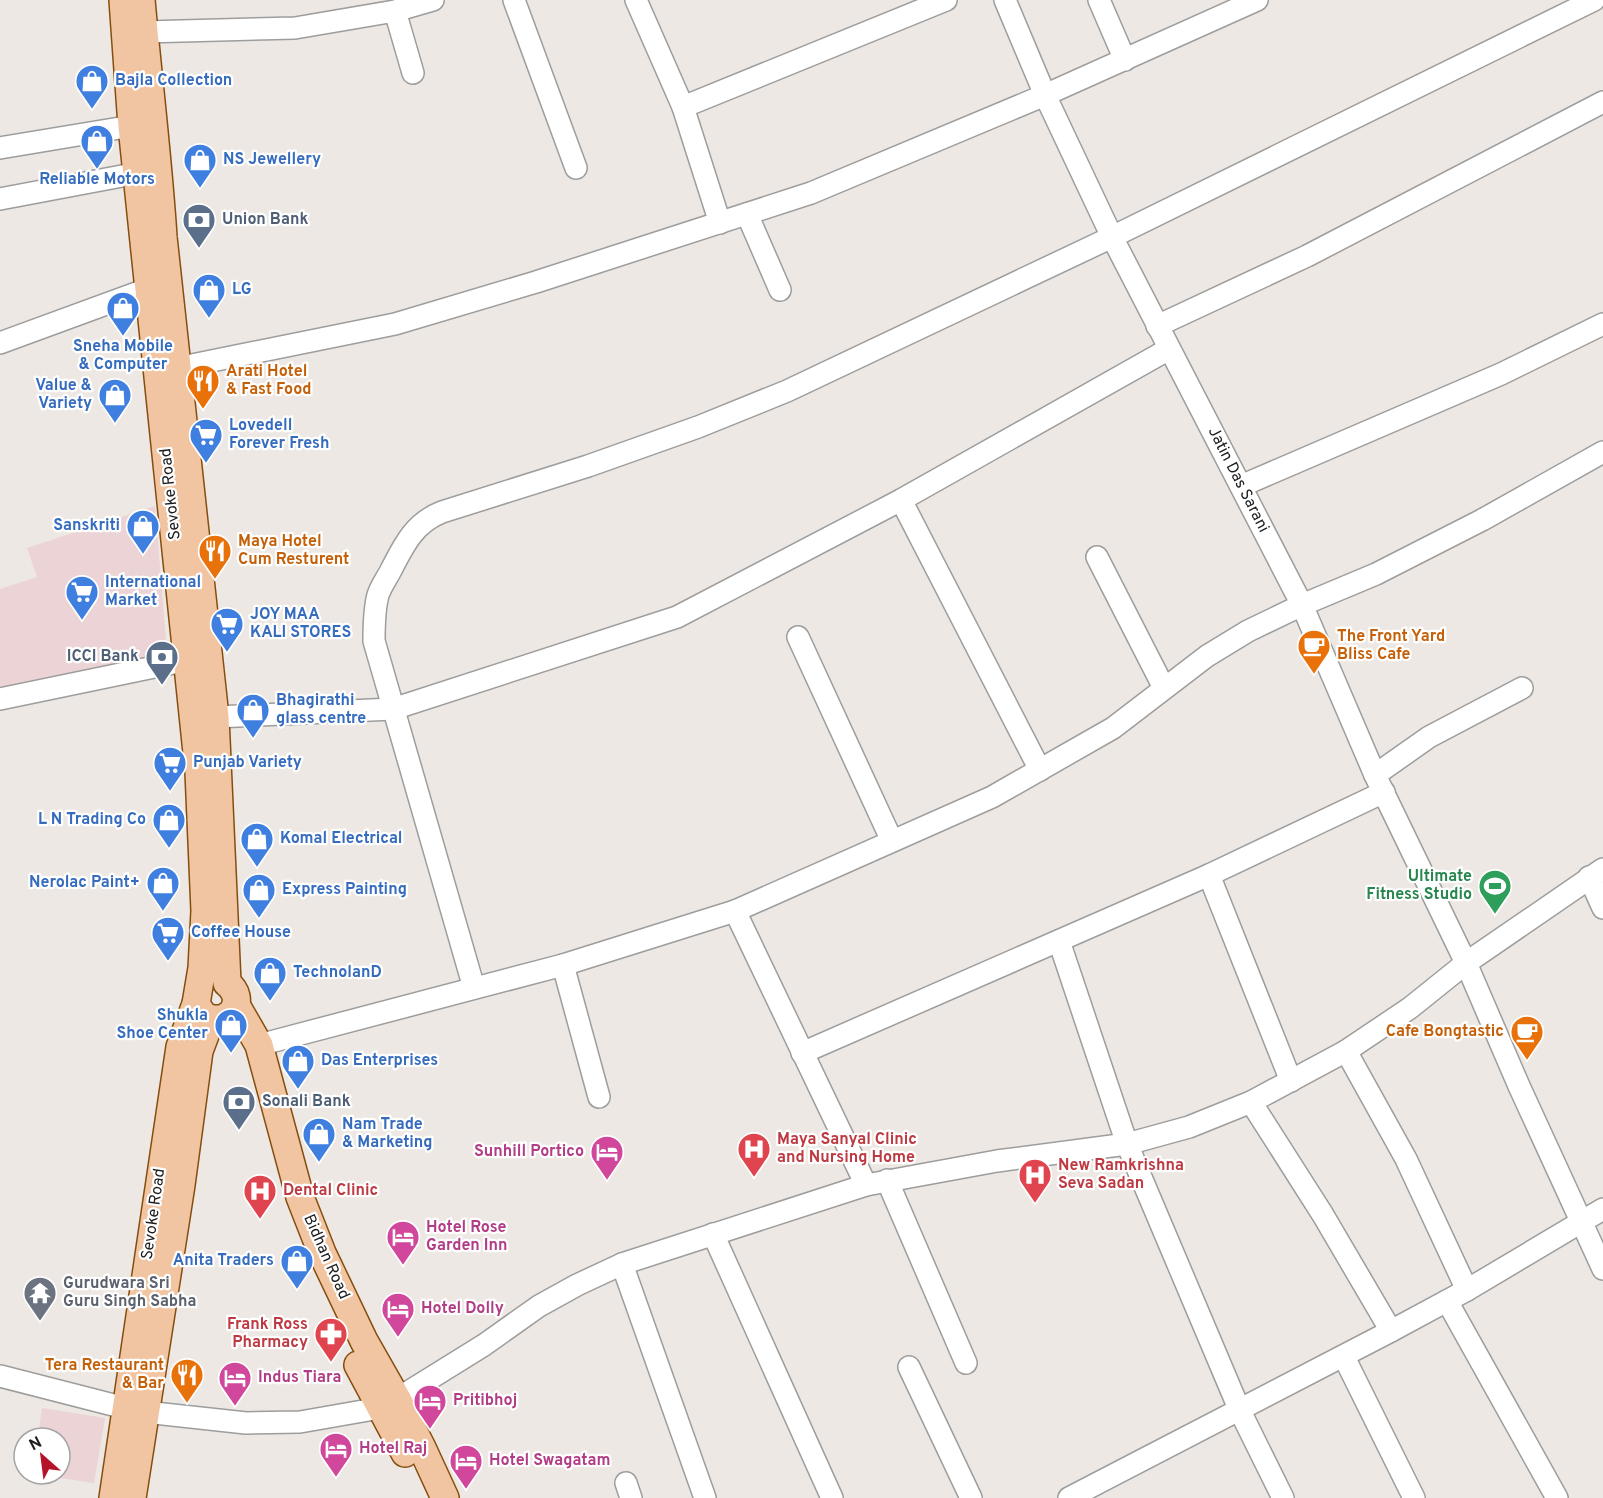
<svg xmlns="http://www.w3.org/2000/svg" width="1603" height="1498" viewBox="0 0 1603 1498" font-family="Overpass,sans-serif">
<rect width="100%" height="100%" fill="#ede8e3"/>
<g fill="#ecd3d6">
<polygon points="155,506 167,652 13,685 0,691 0,589 37,577 27,548"/>
<polygon points="42,1408 105,1418 94,1483 33,1474 60,1474 60,1438 38,1438"/>
</g>
<g fill="none" stroke-linecap="round" stroke-linejoin="round">
<g stroke="#9d9d9d" stroke-width="24">
<g id="minor">
<polyline points="514,0 576,168"/>
<polyline points="636,0 683,107 720,223"/>
<polyline points="1005,0 1045,95 1112,237 1302,605 1375,775 1466,963 1519,1086 1603,1269"/>
<polyline points="1099,0 1125,60"/>
<polyline points="395,11 413,73"/>
<polyline points="144,32 295,28 395,11 433,0"/>
<polyline points="683,107 946,0"/>
<polyline points="0,148 132,126"/>
<polyline points="0,199 138,173"/>
<polyline points="747,214 780,290"/>
<polyline points="1157,326 1307,256 1603,102"/>
<polyline points="0,343 150,288"/>
<polyline points="177,368 395,324 536,282 811,193 1045,95 1257,0"/>
<polyline points="1241,486 1501,374 1603,324"/>
<polyline points="901,500 1040,770"/>
<polyline points="1097,557 1164,688"/>
<polyline points="798,637 892,841"/>
<polyline points="0,699 188,660"/>
<polyline points="215,717 393,709 677,617 901,500 1169,349"/>
<polyline points="1375,775 1429,737 1522,688"/>
<polyline points="1209,875 1291,1081"/>
<polyline points="1589,877 1603,908"/>
<polyline points="735,911 866,1185"/>
<polyline points="1059,941 1127,1144 1240,1411 1283,1498"/>
<polyline points="563,965 599,1097"/>
<path d="M474,988L374,641C374,626 374,610 378,595C381,586 387,578 391,570C404,545 414,523 442,512L588,466L698,427L787,391L1112,237L1594,0"/>
<polyline points="259,1045 563,965 735,911 992,797 1113,728 1207,656 1248,631 1302,605 1376,574 1482,520 1603,452"/>
<polyline points="1346,1051 1406,1159 1467,1290"/>
<polyline points="802,1053 1209,875 1384,792"/>
<polyline points="1251,1102 1323,1215 1391,1331"/>
<polyline points="887,1180 966,1363"/>
<polyline points="713,1234 832,1498"/>
<polyline points="622,1264 705,1498"/>
<polyline points="1447,1301 1557,1498"/>
<polyline points="1344,1357 1414,1498"/>
<polyline points="909,1367 971,1498"/>
<polyline points="0,1376 125,1408"/>
<polyline points="397,1399 484,1345 539,1306 577,1285 622,1264 866,1185 997,1161 1127,1144 1189,1127 1251,1102 1346,1051 1410,1008 1466,963 1603,869"/>
<polyline points="145,1412 246,1423 300,1422 380,1408"/>
<polyline points="626,1483 631,1498"/>
<polyline points="1069,1498 1391,1331 1467,1290 1603,1209"/>
</g>
</g>
<g stroke="#864e0e" stroke-width="30">
<g id="major">
<path d="M123,0L132,126L199,772L205,911L202,968L196,1004L203,1015L211,1019H223L233,1012C239,1001 237,991 227,983L215,717L163,237C158,158 148,79 141,0"/>
<polyline points="236,1005 259,1045 300,1197 322,1253 364,1341 397,1399 422,1448 445,1498"/>
<polyline points="358,1365 405,1453"/>
<polyline points="113,1498 180,1047 196,1004"/>
<polyline points="132,1498 181,1185 199,1051 211,1019"/>
</g>
</g>
<use href="#minor" stroke="#fff" stroke-width="21"/>
<use href="#major" stroke="#f2c5a2" stroke-width="27"/>
</g>
<defs>
<g id="shop-pin" transform="scale(1.725)"><path d="M0 17L-7.5 6A9.5 9.5 0 1 1 7.5 6Z" fill="#3f7fe0" stroke="#fff"/><path d="M-5-2.5h2.3a2.7 3.5 0 0 1 5.4 0H5L5.5 6h-11ZM-1.5-2.5h3a1.5 2.3 0 0 0-3 0Z" fill="#fff"/></g>
<g id="bank-pin" transform="scale(1.725)"><path d="M0 17L-7.5 6A9.5 9.5 0 1 1 7.5 6Z" fill="#5c6f8a" stroke="#fff"/><path d="M-6-4H6V4H-6ZM0-2.3a2.3 2.3 0 1 0 0 4.6a2.3 2.3 0 1 0 0-4.6Z" fill="#fff"/></g>
<g id="restaurant-pin" transform="scale(1.725)"><path d="M0 17L-7.5 6A9.5 9.5 0 1 1 7.5 6Z" fill="#e8710a" stroke="#fff"/><path d="M-5-6h1v4h1v-4h1v4h1v-4h1v5L-1.5 .5V6h-2V.5L-5-1ZM5-6V6H3V1.5H1.5Q1.5-4 5-6Z" fill="#fff"/></g>
<g id="supermarket-pin" transform="scale(1.725)"><path d="M0 17L-7.5 6A9.5 9.5 0 1 1 7.5 6Z" fill="#3f7fe0" stroke="#fff"/><path d="M-6-5.5h2.5l.6 2H6L4.5 2H-2.5L-4.4-4H-6ZM-1.5 3.2a1.3 1.3 0 1 0 .1 0ZM3 3.2a1.3 1.3 0 1 0 .1 0Z" fill="#fff"/></g>
<g id="cafe-pin" transform="scale(1.725)"><path d="M0 17L-7.5 6A9.5 9.5 0 1 1 7.5 6Z" fill="#e8710a" stroke="#fff"/><path d="M-5.5-4.5H6V0H3Q3 3.5 0 3.5H-2.5Q-5.5 3.5-5.5 0ZM3-3.2v2h1.7v-2ZM-6 4.5H4V6H-6Z" fill="#fff"/></g>
<g id="stadium-pin" transform="scale(1.725)"><path d="M0 17L-7.5 6A9.5 9.5 0 1 1 7.5 6Z" fill="#2e9e5b" stroke="#fff"/><path d="M0-5a6.5 5 0 1 0 0 10a6.5 5 0 1 0 0-10ZM-3.5-1.8h7v3.6h-7Z" fill="#fff"/></g>
<g id="hospital-pin" transform="scale(1.725)"><path d="M0 17L-7.5 6A9.5 9.5 0 1 1 7.5 6Z" fill="#e0444e" stroke="#fff"/><path d="M-5-5h3v3.5h4V-5h3V5h-3V1.5h-4V5h-3Z" fill="#fff"/></g>
<g id="hotel-pin" transform="scale(1.725)"><path d="M0 17L-7.5 6A9.5 9.5 0 1 1 7.5 6Z" fill="#d1479c" stroke="#fff"/><path d="M-6-4.5h1.5V1H6V5H4.5V3h-9V5H-6ZM-4 0a1.8 1.8 0 1 1 3.6 0ZM.5 0V-2.5h3Q6-2.5 6 0Z" fill="#fff"/></g>
<g id="temple-pin" transform="scale(1.725)"><path d="M0 17L-7.5 6A9.5 9.5 0 1 1 7.5 6Z" fill="#6b7280" stroke="#fff"/><path d="M0-6L5-2H3V0L6.5 2.5H4V6H1.5V3h-3V6H-4V2.5H-6.5L-3 0V-2H-5Z" fill="#fff"/></g>
<g id="pharmacy-pin" transform="scale(1.725)"><path d="M0 17L-7.5 6A9.5 9.5 0 1 1 7.5 6Z" fill="#e0444e" stroke="#fff"/><path d="M-2-6h4v4h4v4h-4v4h-4v-4h-4v-4h4Z" fill="#fff"/></g>
</defs>
<g fill-rule="evenodd">
<use href="#shop-pin" x="92" y="81"/>
<use href="#shop-pin" x="97" y="141"/>
<use href="#shop-pin" x="200" y="160"/>
<use href="#bank-pin" x="199" y="220"/>
<use href="#shop-pin" x="209" y="290"/>
<use href="#shop-pin" x="123" y="308"/>
<use href="#restaurant-pin" x="203" y="381"/>
<use href="#shop-pin" x="115" y="395"/>
<use href="#supermarket-pin" x="206" y="435"/>
<use href="#shop-pin" x="143" y="526"/>
<use href="#restaurant-pin" x="215" y="551"/>
<use href="#supermarket-pin" x="82" y="592"/>
<use href="#supermarket-pin" x="227" y="624"/>
<use href="#cafe-pin" x="1314" y="646"/>
<use href="#bank-pin" x="162" y="657"/>
<use href="#shop-pin" x="253" y="710"/>
<use href="#supermarket-pin" x="170" y="763"/>
<use href="#shop-pin" x="169" y="820"/>
<use href="#shop-pin" x="257" y="839"/>
<use href="#shop-pin" x="163" y="883"/>
<use href="#stadium-pin" x="1495" y="886"/>
<use href="#shop-pin" x="259" y="890"/>
<use href="#supermarket-pin" x="168" y="933"/>
<use href="#shop-pin" x="270" y="973"/>
<use href="#shop-pin" x="231" y="1025"/>
<use href="#cafe-pin" x="1527" y="1032"/>
<use href="#shop-pin" x="298" y="1061"/>
<use href="#bank-pin" x="239" y="1102"/>
<use href="#shop-pin" x="319" y="1134"/>
<use href="#hospital-pin" x="754" y="1149"/>
<use href="#hotel-pin" x="607" y="1152"/>
<use href="#hospital-pin" x="1035" y="1175"/>
<use href="#hospital-pin" x="260" y="1191"/>
<use href="#hotel-pin" x="403" y="1237"/>
<use href="#shop-pin" x="297" y="1261"/>
<use href="#temple-pin" x="40" y="1293"/>
<use href="#hotel-pin" x="398" y="1309"/>
<use href="#pharmacy-pin" x="331" y="1334"/>
<use href="#restaurant-pin" x="187" y="1375"/>
<use href="#hotel-pin" x="235" y="1378"/>
<use href="#hotel-pin" x="430" y="1401"/>
<use href="#hotel-pin" x="336" y="1449"/>
<use href="#hotel-pin" x="466" y="1461"/>
</g>
<g text-anchor="middle" dominant-baseline="central" stroke-width="4.5" stroke-linejoin="round" paint-order="stroke">
<g font-size="16" font-weight="bold" fill="#366cbe" stroke="#fff" text-anchor="start">
<text x="115" y="81">Bajla Collection</text>
<text x="223" y="160">NS Jewellery</text>
<text x="97" y="180" text-anchor="middle">Reliable Motors</text>
<text x="232" y="290">LG</text>
<text x="123" y="347" text-anchor="middle">Sneha Mobile<tspan x="123" dy="18">&amp; Computer</tspan></text>
<text x="92" y="386" text-anchor="end">Value &amp;<tspan x="92" dy="18">Variety</tspan></text>
<text x="229" y="426">Lovedell<tspan x="229" dy="18">Forever Fresh</tspan></text>
<text x="120" y="526" text-anchor="end">Sanskriti</text>
<text x="105" y="583">International<tspan x="105" dy="18">Market</tspan></text>
<text x="250" y="615">JOY MAA<tspan x="250" dy="18">KALI STORES</tspan></text>
<text x="276" y="701">Bhagirathi<tspan x="276" dy="18">glass centre</tspan></text>
<text x="193" y="763">Punjab Variety</text>
<text x="146" y="820" text-anchor="end">L N Trading Co</text>
<text x="280" y="839">Komal Electrical</text>
<text x="140" y="883" text-anchor="end">Nerolac Paint+</text>
<text x="282" y="890">Express Painting</text>
<text x="191" y="933">Coffee House</text>
<text x="293" y="973">TechnolanD</text>
<text x="208" y="1016" text-anchor="end">Shukla<tspan x="208" dy="18">Shoe Center</tspan></text>
<text x="321" y="1061">Das Enterprises</text>
<text x="342" y="1125">Nam Trade<tspan x="342" dy="18">&amp; Marketing</tspan></text>
<text x="274" y="1261" text-anchor="end">Anita Traders</text>
</g>
<g font-size="16" font-weight="bold" fill="#4e5e75" stroke="#fff" text-anchor="start">
<text x="222" y="220">Union Bank</text>
<text x="139" y="657" text-anchor="end">ICCI Bank</text>
<text x="262" y="1102">Sonali Bank</text>
</g>
<g font-size="16" font-weight="bold" fill="#c56008" stroke="#fff" text-anchor="start">
<text x="226" y="372">Arati Hotel<tspan x="226" dy="18">&amp; Fast Food</tspan></text>
<text x="238" y="542">Maya Hotel<tspan x="238" dy="18">Cum Resturent</tspan></text>
<text x="1337" y="637">The Front Yard<tspan x="1337" dy="18">Bliss Cafe</tspan></text>
<text x="1504" y="1032" text-anchor="end">Cafe Bongtastic</text>
<text x="164" y="1366" text-anchor="end">Tera Restaurant<tspan x="164" dy="18">&amp; Bar</tspan></text>
</g>
<g font-size="16" fill="#1c1c1c" stroke="#fff">
<text transform="translate(1238 480) rotate(63)">Jatin Das Sarani</text>
<text transform="translate(171 494) rotate(-96)">Sevoke Road</text>
<text transform="translate(154 1214) rotate(-82)">Sevoke Road</text>
<text transform="translate(326 1257) rotate(66)">Bidhan Road</text>
</g>
<g font-size="16" font-weight="bold" fill="#27864d" stroke="#fff" text-anchor="end">
<text x="1472" y="877">Ultimate<tspan x="1472" dy="18">Fitness Studio</tspan></text>
</g>
<g font-size="16" font-weight="bold" fill="#be3a42" stroke="#fff" text-anchor="start">
<text x="777" y="1140">Maya Sanyal Clinic<tspan x="777" dy="18">and Nursing Home</tspan></text>
<text x="1058" y="1166">New Ramkrishna<tspan x="1058" dy="18">Seva Sadan</tspan></text>
<text x="283" y="1191">Dental Clinic</text>
<text x="308" y="1325" text-anchor="end">Frank Ross<tspan x="308" dy="18">Pharmacy</tspan></text>
</g>
<g font-size="16" font-weight="bold" fill="#b23c85" stroke="#fff" text-anchor="start">
<text x="584" y="1152" text-anchor="end">Sunhill Portico</text>
<text x="426" y="1228">Hotel Rose<tspan x="426" dy="18">Garden Inn</tspan></text>
<text x="421" y="1309">Hotel Dolly</text>
<text x="258" y="1378">Indus Tiara</text>
<text x="453" y="1401">Pritibhoj</text>
<text x="359" y="1449">Hotel Raj</text>
<text x="489" y="1461">Hotel Swagatam</text>
</g>
<g font-size="16" font-weight="bold" fill="#5b616d" stroke="#fff" text-anchor="start">
<text x="63" y="1284">Gurudwara Sri<tspan x="63" dy="18">Guru Singh Sabha</tspan></text>
</g>
</g>
<g transform="translate(42 1456) rotate(332)"><circle r="28" fill="#ffffff" stroke="#a4a4a4" stroke-width="1.5"/>
<path d="M0-4.5L10 22L0 15L-10 22Z" fill="#b5132a"/>
<text y="-9" font-size="16" font-weight="bold" text-anchor="middle" fill="#1c1c1c">N</text>
</g>
</svg>
